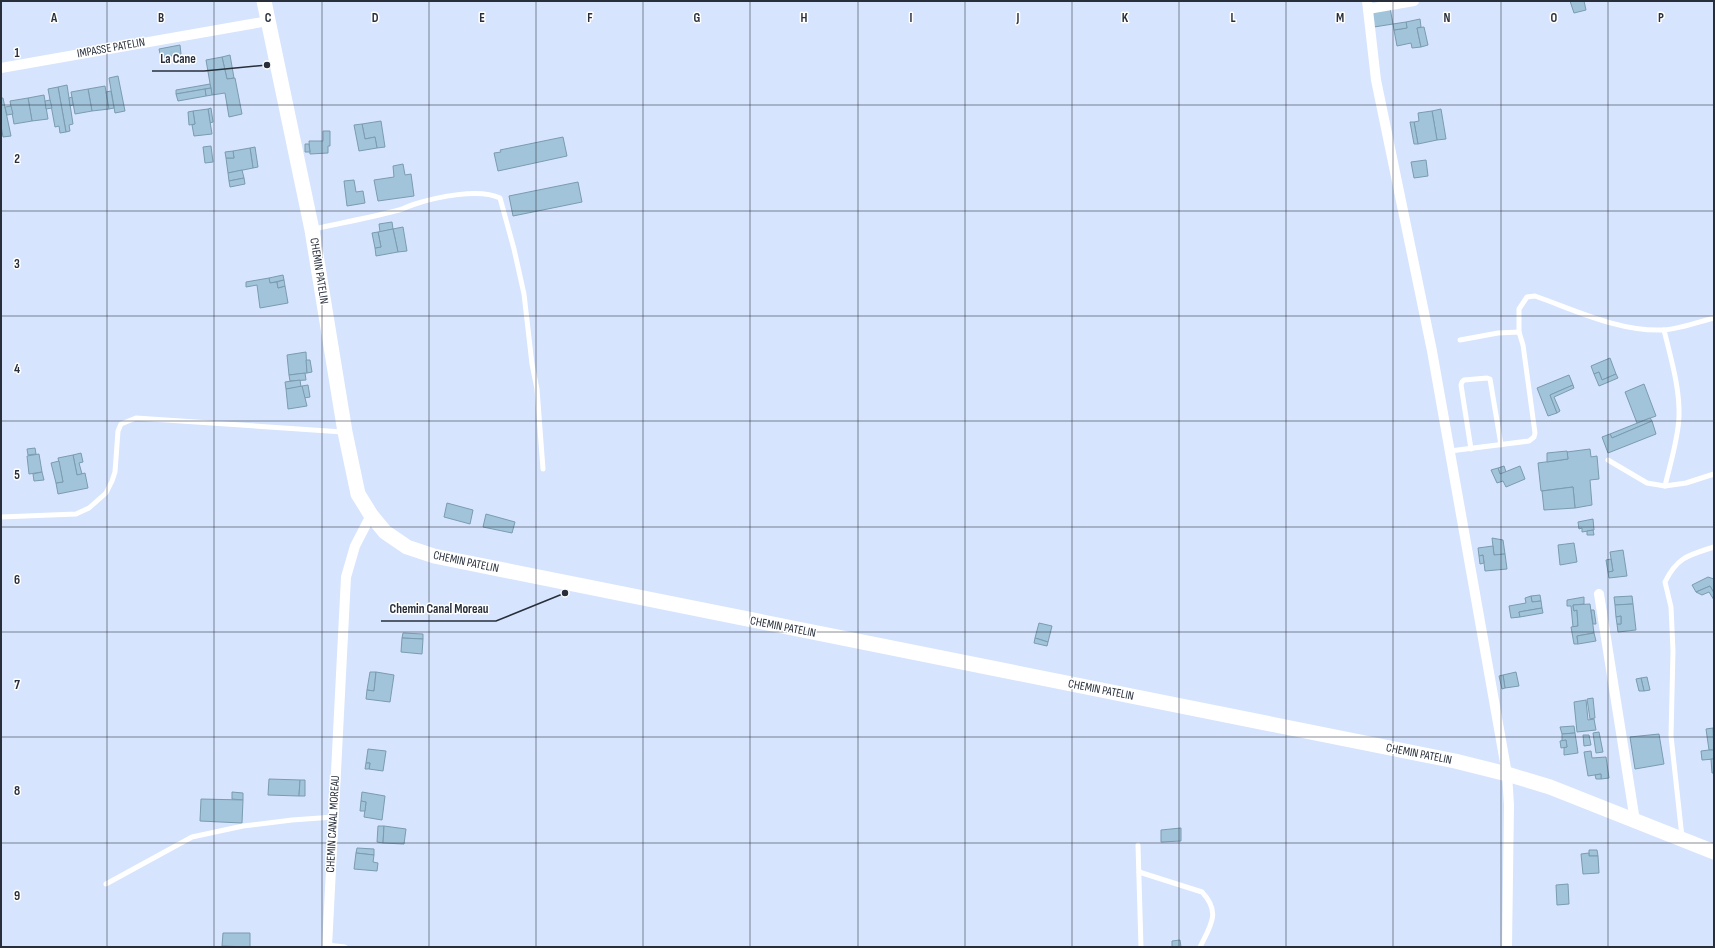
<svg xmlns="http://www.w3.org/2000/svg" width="1715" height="948" viewBox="0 0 1715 948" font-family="'Sofia Sans Condensed',sans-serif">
<rect width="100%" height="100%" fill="#d6e4fe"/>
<g fill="#a2c4da" stroke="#7a9bb0">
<polygon points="1570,1 1584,1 1586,10 1574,13"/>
<polygon points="1390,8 1393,24 1374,27 1372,11"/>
<polygon points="1420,19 1421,27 1417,28 1421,47 1412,48 1411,43 1397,46 1394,30 1407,28 1406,22"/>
<polygon points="1406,22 1407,28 1394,30 1393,24"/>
<polygon points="1424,27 1428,45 1421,47 1417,28"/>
<polygon points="180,45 181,54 161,58 159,49"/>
<polygon points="230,55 234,78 227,79 222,57"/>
<polygon points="222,57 227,79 235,78 242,114 229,117 225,93 212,95 206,60"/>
<polygon points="118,76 125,111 115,113 109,78"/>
<polygon points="210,84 211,88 176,94 176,90"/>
<polygon points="67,85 73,124 69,125 70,131 66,132 58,87"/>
<polygon points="105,86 109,109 92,111 88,89"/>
<polygon points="58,87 66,132 60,133 59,126 55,127 48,89"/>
<polygon points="211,88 212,95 206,96 205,89"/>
<polygon points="88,89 92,111 75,114 71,92"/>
<polygon points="205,89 206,96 178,101 176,94"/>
<polygon points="111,91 114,108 109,109 106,92"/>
<polygon points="44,95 48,119 32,121 28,98"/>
<polygon points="72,97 73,105 70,106 69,98"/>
<polygon points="1,98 3,98 11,136 3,137 1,126"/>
<polygon points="28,98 32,121 14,124 10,101"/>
<polygon points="50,100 52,108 46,109 45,101"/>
<polygon points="11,106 13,114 7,115 5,107"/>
<polygon points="211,108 213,122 210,123 208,109"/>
<polygon points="208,109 212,134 194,136 192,125 195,124 193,111"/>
<polygon points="1441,109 1446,139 1437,140 1432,111"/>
<polygon points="193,111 195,124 189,125 188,112"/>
<polygon points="1432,111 1437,140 1418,144 1414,122 1419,121 1418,113"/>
<polygon points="381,121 385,147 377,148 375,137 365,139 362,124"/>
<polygon points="1410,122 1414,122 1418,144 1414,144"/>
<polygon points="362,124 365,139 375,137 377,148 359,151 354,125"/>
<polygon points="323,131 330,131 330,146 328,146 328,153 310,154 309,141 323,141"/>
<polygon points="563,137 567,156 498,171 494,153 501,152 500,150"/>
<polygon points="305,144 309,144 310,152 305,152"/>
<polygon points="211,146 213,162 205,163 203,147"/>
<polygon points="255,147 258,167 253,168 250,148"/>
<polygon points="250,148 253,168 228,173 226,158 234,158 233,151"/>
<polygon points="233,151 234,158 226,158 225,152"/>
<polygon points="1426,160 1428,176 1414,178 1411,162"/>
<polygon points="403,164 405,175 411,174 414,196 378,201 374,180 394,177 393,166"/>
<polygon points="242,170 244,178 229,181 228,173"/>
<polygon points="244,178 245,184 230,187 229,181"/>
<polygon points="354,180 356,192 363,191 365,203 347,206 344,181"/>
<polygon points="578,182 582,202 513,216 509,196"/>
<polygon points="392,222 393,229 380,232 379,224"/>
<polygon points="403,227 407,251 398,252 393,229"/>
<polygon points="393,229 398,252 376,256 375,248 381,247 378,232"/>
<polygon points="378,232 381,247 375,248 372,233"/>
<polygon points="283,275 284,280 270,283 269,278"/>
<polygon points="269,278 270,283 277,282 278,288 285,286 288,303 260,308 257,285 246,287 246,282"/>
<polygon points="284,280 285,286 278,288 277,282"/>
<polygon points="306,352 307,373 289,375 287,355"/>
<polygon points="1610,358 1616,374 1602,380 1599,372 1594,374 1591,366"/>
<polygon points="306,360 310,360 312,372 307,373"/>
<polygon points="1599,372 1602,380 1616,374 1618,378 1599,386 1594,374"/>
<polygon points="305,373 306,380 290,381 289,375"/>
<polygon points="1569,375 1573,385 1550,395 1557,413 1548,416 1537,388"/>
<polygon points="300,380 301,387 286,389 285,382"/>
<polygon points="1644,384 1656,416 1637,423 1625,392"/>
<polygon points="308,385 310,397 304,398 302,386"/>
<polygon points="1573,385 1574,388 1554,397 1560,411 1557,413 1550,395"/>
<polygon points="302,386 307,406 288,409 286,389"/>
<polygon points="1650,418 1652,421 1612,438 1610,434"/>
<polygon points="1652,421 1656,434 1608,453 1602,437 1610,434 1612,438"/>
<polygon points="35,448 36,454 28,455 27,449"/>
<polygon points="1590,449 1591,457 1597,456 1599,479 1590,480 1592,505 1575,508 1573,487 1541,491 1538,463 1568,459 1567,452"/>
<polygon points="1567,451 1568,459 1547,462 1547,453"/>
<polygon points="81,453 83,462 79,463 82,474 77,475 73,455"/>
<polygon points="39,454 42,472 29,474 27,456"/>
<polygon points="73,455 77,475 85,473 88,488 58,494 56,483 63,482 58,458"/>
<polygon points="59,461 63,482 56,483 51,463"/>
<polygon points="1504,466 1506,472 1500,474 1498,468"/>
<polygon points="1520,466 1525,479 1506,487 1503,481 1497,483 1491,470 1498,468 1500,474"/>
<polygon points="42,472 44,480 34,481 33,474"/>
<polygon points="1573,487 1575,508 1544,510 1542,491"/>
<polygon points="447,503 473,510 470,524 444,517"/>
<polygon points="486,514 515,522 512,533 483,527"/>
<polygon points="1593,519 1594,530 1582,532 1582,528 1579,529 1578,522"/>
<polygon points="1593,530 1594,535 1587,535 1587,531"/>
<polygon points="1492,538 1503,540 1505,554 1494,555"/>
<polygon points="1574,543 1577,562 1560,565 1558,545"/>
<polygon points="1493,546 1494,555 1505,554 1507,569 1485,571 1483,555 1479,556 1478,548"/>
<polygon points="1623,550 1627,576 1609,578 1608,572 1613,571 1610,552"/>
<polygon points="1483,555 1484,563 1480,564 1479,556"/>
<polygon points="1611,559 1613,571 1608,572 1606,560"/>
<polygon points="1708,577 1714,579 1714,593 1710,586 1696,592 1692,585"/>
<polygon points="1710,586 1714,593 1714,600 1709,592 1702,595 1696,592"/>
<polygon points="1540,595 1541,601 1532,602 1531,596"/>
<polygon points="1531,596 1532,602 1541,601 1542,608 1519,612 1520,617 1511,618 1509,606 1526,603 1525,598"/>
<polygon points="1632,596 1633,604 1615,605 1614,597"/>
<polygon points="1584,597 1584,604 1573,605 1574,611 1577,610 1578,626 1573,627 1571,606 1567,606 1567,600"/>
<polygon points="1590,604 1594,633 1577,636 1578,644 1574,644 1571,627 1578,626 1577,610 1574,611 1573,605"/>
<polygon points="1633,604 1636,630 1618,632 1617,624 1621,624 1621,616 1616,617 1615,605"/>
<polygon points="1542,608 1543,613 1520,617 1519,612"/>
<polygon points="1591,610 1594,610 1596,624 1593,624"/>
<polygon points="1621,616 1621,624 1617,624 1616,617"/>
<polygon points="1039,623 1052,626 1048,642 1035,638"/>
<polygon points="403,633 423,634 423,639 402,638"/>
<polygon points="1594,633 1596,641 1578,644 1577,636"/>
<polygon points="402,638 423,639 422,654 401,652"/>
<polygon points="1035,638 1048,642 1047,646 1034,643"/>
<polygon points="370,672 376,672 374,691 367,690"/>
<polygon points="376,672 394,675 390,702 366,699 367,690 374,691"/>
<polygon points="1516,672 1519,686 1505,688 1503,675"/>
<polygon points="1503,675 1505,688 1502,689 1499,676"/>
<polygon points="1647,677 1650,690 1644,691 1641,678"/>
<polygon points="1641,678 1644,691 1639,691 1636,679"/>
<polygon points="1593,698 1595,718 1590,719 1587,699"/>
<polygon points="1586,700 1588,720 1594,719 1596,730 1577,732 1574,702"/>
<polygon points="1574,726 1575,733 1562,734 1560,727"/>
<polygon points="1713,728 1714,750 1709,750 1706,729"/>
<polygon points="1599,732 1603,752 1596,753 1593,733"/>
<polygon points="1575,733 1578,753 1564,755 1564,748 1567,747 1566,740 1562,741 1562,734"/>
<polygon points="1659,734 1664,764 1635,769 1630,737"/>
<polygon points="1583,735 1589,735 1591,745 1584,746"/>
<polygon points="1566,740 1567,747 1561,748 1560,741"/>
<polygon points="368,749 386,751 383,771 369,769 370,763 366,763"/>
<polygon points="1709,750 1714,750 1714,759 1702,760 1701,751"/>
<polygon points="1591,751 1592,758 1606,757 1609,778 1601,779 1601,774 1588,776 1584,752"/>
<polygon points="1711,759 1714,759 1714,773 1712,773"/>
<polygon points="366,763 370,763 369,769 365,769"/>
<polygon points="1601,774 1601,779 1596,779 1595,775"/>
<polygon points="269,779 300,780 299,796 268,795"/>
<polygon points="300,780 305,780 305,796 299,796"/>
<polygon points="232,792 243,793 243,800 232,799"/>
<polygon points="362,792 385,796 382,820 364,817 366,802 361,801"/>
<polygon points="201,799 243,800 242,823 200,821"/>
<polygon points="361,801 366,802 365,811 360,811"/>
<polygon points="378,826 384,826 383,843 377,842"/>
<polygon points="384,826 406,829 404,844 383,843"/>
<polygon points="1181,828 1181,841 1161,842 1161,830"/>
<polygon points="357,848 374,849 374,855 356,853"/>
<polygon points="1589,850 1597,850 1598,856 1589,856"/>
<polygon points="356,853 374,855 373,862 378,863 377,871 354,869"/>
<polygon points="1589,853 1589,856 1598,856 1599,873 1583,874 1581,854"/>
<polygon points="1568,884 1569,904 1557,905 1556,885"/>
<polygon points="223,933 250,933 250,947 222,946"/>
<polygon points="1180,940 1181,947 1172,947 1172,941"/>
</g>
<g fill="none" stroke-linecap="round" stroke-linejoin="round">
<g stroke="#fff" stroke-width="5">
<path d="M314,229C341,223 368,218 395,211C402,210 408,206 415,204C437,197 479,188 500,198L514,249L524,294L532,364L537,389L543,469"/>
<path d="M1664,330C1671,359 1680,388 1679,417C1678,440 1670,464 1665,486"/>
<path d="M1519,332V309L1527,297L1535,296C1575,310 1619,332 1664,330C1679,329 1699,322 1714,318"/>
<polyline points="1471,449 1461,385 1462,382 1464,380 1487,378 1490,379 1501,445"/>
<polyline points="1450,451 1529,441 1534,437 1535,433 1523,345 1519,332 1498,333 1460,340"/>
<polyline points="1608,460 1647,483 1665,486 1686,483 1714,474"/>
<polyline points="1,517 76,514 89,508 106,493 112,481 115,472 118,431 121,424 136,418 343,432"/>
<path d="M1682,837L1671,736L1673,651L1671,607L1665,582C1677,557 1689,555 1714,547"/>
<polyline points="1138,845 1141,947"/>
<path d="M1139,872L1202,892C1221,912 1211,925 1200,947"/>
<polyline points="106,884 192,837 243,826 292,820 334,817"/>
<polyline points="327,945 345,947"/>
</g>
<g stroke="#fff" stroke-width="10">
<polyline points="1367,1 1376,80 1432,351 1507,774 1509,805 1507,947"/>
<polyline points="1368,9 1414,1"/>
<polyline points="1,68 268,21"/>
<polyline points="1599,594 1635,821"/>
<polyline points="327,947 346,577 355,546 371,515"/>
</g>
<polyline stroke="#fff" stroke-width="15" points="264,1 312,230 345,432 358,494 371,515 385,532 407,547 434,556 1455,761 1507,774 1550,787 1714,852"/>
</g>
<path fill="none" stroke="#282f3b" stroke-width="1" stroke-opacity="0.55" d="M107,1V947M214,1V947M322,1V947M429,1V947M536,1V947M643,1V947M750,1V947M858,1V947M965,1V947M1072,1V947M1179,1V947M1286,1V947M1393,1V947M1501,1V947M1608,1V947M1,105H1714M1,211H1714M1,316H1714M1,421H1714M1,527H1714M1,632H1714M1,737H1714M1,843H1714"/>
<g text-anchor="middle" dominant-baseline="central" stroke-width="3" stroke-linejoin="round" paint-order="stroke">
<g font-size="12" fill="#282f3b" stroke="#fff">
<text transform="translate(111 48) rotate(-10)">IMPASSE PATELIN</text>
<text transform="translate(319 271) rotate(81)">CHEMIN PATELIN</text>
<text transform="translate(466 562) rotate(12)">CHEMIN PATELIN</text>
<text transform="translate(783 627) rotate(11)">CHEMIN PATELIN</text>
<text transform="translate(1101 690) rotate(11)">CHEMIN PATELIN</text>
<text transform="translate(1419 754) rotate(11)">CHEMIN PATELIN</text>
<text transform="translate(333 824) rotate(-87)">CHEMIN CANAL MOREAU</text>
</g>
</g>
<g font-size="13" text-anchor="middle" font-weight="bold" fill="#282f3b" stroke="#fff" stroke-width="3" stroke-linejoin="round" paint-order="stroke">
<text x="54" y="22">A</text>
<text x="161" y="22">B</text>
<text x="268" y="22">C</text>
<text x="375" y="22">D</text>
<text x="482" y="22">E</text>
<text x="590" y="22">F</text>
<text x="697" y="22">G</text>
<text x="804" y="22">H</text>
<text x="911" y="22">I</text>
<text x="1018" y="22">J</text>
<text x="1125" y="22">K</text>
<text x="1233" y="22">L</text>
<text x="1340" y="22">M</text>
<text x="1447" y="22">N</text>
<text x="1554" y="22">O</text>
<text x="1661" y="22">P</text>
<text x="17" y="57">1</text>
<text x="17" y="163">2</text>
<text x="17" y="268">3</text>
<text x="17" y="373">4</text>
<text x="17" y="479">5</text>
<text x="17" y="584">6</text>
<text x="17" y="689">7</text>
<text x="17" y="795">8</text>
<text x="17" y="900">9</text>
</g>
<path fill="none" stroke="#282f3b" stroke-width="1.5" d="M267 65L204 71H152M565 593L496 621H381"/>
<g fill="#282f3b" stroke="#fff" stroke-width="1.5">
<circle cx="267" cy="65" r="4"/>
<circle cx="565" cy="593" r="4"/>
</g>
<g font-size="13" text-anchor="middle" font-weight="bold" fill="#282f3b" stroke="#fff" stroke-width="3" stroke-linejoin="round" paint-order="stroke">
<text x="178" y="63">La Cane</text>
<text x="439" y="613">Chemin Canal Moreau</text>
</g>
<rect width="1715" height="948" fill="none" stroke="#282f3b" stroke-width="4"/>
</svg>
